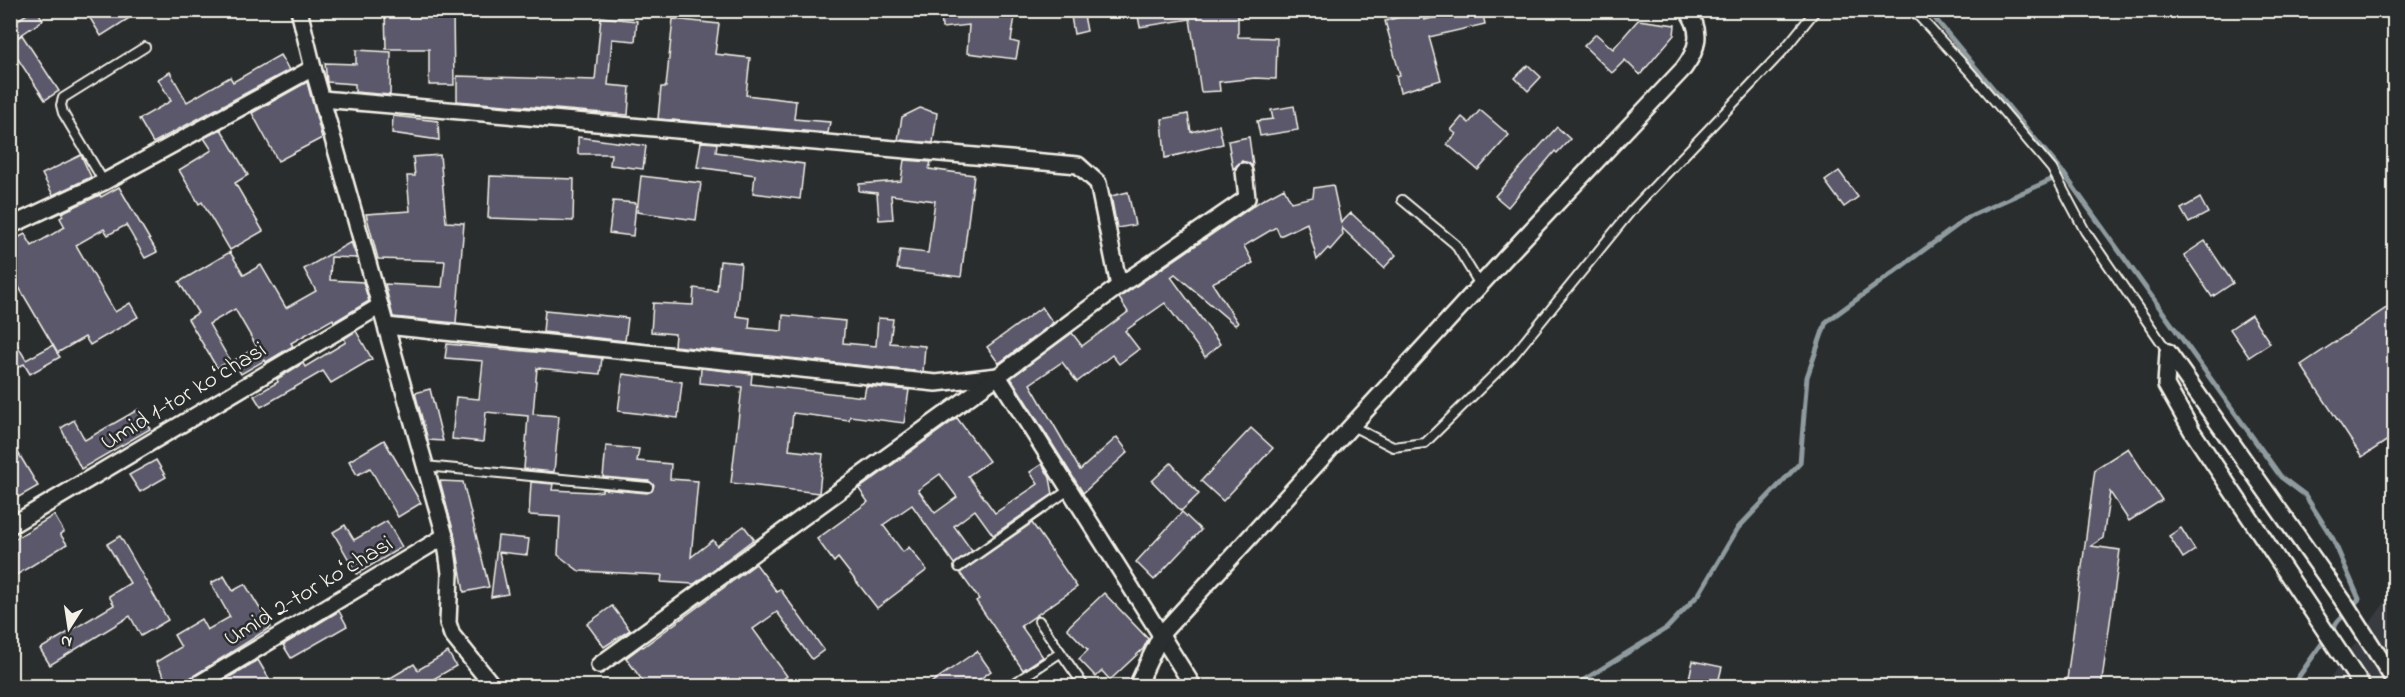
<svg xmlns="http://www.w3.org/2000/svg" width="2405" height="697" viewBox="0 0 2405 697" font-family="'Indie Flower',sans-serif">
<rect width="100%" height="100%" fill="#2a2d2e"/>
<filter id="ink" filterUnits="userSpaceOnUse"><feTurbulence type="fractalNoise" baseFrequency=".0167" numOctaves="2"/><feDisplacementMap in="SourceGraphic" scale="12" xChannelSelector="R" yChannelSelector="G"/><feConvolveMatrix kernelMatrix="1 2 1 2 8 2 1 2 1" color-interpolation-filters="sRGB"/></filter>
<g filter="url(#ink)">
<polygon fill="#383a40" points="2394,590 2394,686 2324,686"/>
<g fill="none" stroke-linecap="round" stroke-linejoin="round">
<g stroke="#8f9b9f" stroke-width="5">
<polyline points="2064,174 2281,477 2305,495 2333,539 2359,599 2338,621 2292,686"/>
<polyline points="1574,686 1667,628 1699,594 1738,528 1800,463 1807,377 1826,322 1970,216 2064,174 1928,10"/>
</g>
</g>
<g fill="#5a596b" stroke="#f4f1e8" stroke-width="1.5" fill-rule="evenodd">
<polygon points="33,10 37,10 43,20 18,37 10,25"/>
<polygon points="85,10 142,10 101,36"/>
<polygon points="385,10 453,10 454,85 429,85 429,49 386,49"/>
<polygon points="941,10 1016,10 1011,41 1019,43 1016,59 967,53 969,25 942,28"/>
<polygon points="1070,10 1083,10 1087,31 1074,34"/>
<polygon points="1137,10 1238,10 1238,37 1277,38 1276,79 1255,78 1219,82 1220,91 1201,92 1190,19 1140,27"/>
<polygon points="1464,10 1482,10 1485,24 1429,37 1441,80 1400,92 1396,76 1400,75 1385,21 1422,11 1424,20"/>
<polygon points="601,17 637,21 635,41 612,39 608,85 630,87 628,115 457,101 457,76 595,80"/>
<polygon points="673,19 719,24 715,54 750,58 746,95 796,101 794,119 830,122 828,133 658,119 661,87 666,87"/>
<polygon points="1638,20 1675,25 1674,35 1640,75 1625,60 1612,73 1584,46 1596,34 1613,49"/>
<polygon points="22,35 59,91 45,100 10,47 10,42"/>
<polygon points="356,50 391,52 390,95 355,92 355,84 327,82 325,63 356,64"/>
<polygon points="280,55 289,70 153,143 139,119 171,101 158,79 170,72 187,102 230,77 233,82"/>
<polygon points="1528,65 1541,77 1528,91 1515,78"/>
<polygon points="307,82 322,138 278,161 252,113"/>
<polygon points="1294,106 1298,130 1260,136 1257,121 1273,119 1271,110"/>
<polygon points="920,108 937,113 933,143 898,140 902,117"/>
<polygon points="1480,110 1509,135 1478,170 1447,144 1456,134 1451,130 1462,117 1469,123"/>
<polygon points="1188,114 1191,132 1219,125 1223,144 1165,158 1162,119"/>
<polygon points="393,116 438,121 439,140 392,133"/>
<polygon points="1557,127 1570,139 1557,153 1555,151 1508,207 1495,196"/>
<polygon points="221,129 248,175 235,183 263,231 230,250 202,202 199,204 179,170 212,150 204,138"/>
<polygon points="578,137 646,146 643,169 610,165 611,154 578,154"/>
<polygon points="1249,137 1253,166 1242,161 1233,169 1228,141"/>
<polygon points="701,142 717,143 716,152 804,164 800,199 753,193 755,175 697,167"/>
<polygon points="81,155 91,177 53,195 42,174"/>
<polygon points="440,155 446,222 464,223 456,323 393,317 385,284 442,287 445,261 378,259 366,214 410,211 407,176 415,176 413,157"/>
<polygon points="904,160 931,162 929,169 974,175 961,277 897,269 900,250 928,253 935,201 891,195 893,219 879,220 877,193 859,191 859,184 901,181"/>
<polygon points="1839,171 1858,197 1844,207 1825,181"/>
<polygon points="490,176 574,179 573,221 488,218"/>
<polygon points="641,176 701,183 696,220 637,212"/>
<polygon points="1333,185 1341,223 1351,213 1396,255 1384,268 1342,228 1343,235 1330,250 1328,248 1317,260 1307,223 1280,236 1276,227 1244,246 1253,263 1212,283 1238,323 1235,325 1175,274 1171,277 1220,344 1205,357 1165,303 1125,331 1139,349 1119,364 1112,355 1077,382 1062,362 1030,384 1080,470 1117,437 1128,452 1083,493 1011,378 1072,333 1082,346 1128,312 1119,298 1262,200 1284,188 1291,202 1313,197 1314,188"/>
<polygon points="119,187 157,252 145,258 126,225 108,235 104,229 76,245 115,312 130,303 138,317 90,345 85,337 57,353 60,357 30,374 24,364 10,371 10,333 26,360 53,345 57,352 10,272 10,242 25,234 32,246 65,227 60,218 63,216 61,213 100,195 101,197"/>
<polygon points="1128,192 1135,225 1117,228 1111,196"/>
<polygon points="2200,198 2208,213 2189,223 2181,209"/>
<polygon points="613,201 636,203 633,236 609,233"/>
<polygon points="2205,241 2233,283 2212,297 2184,255"/>
<polygon points="351,242 357,258 331,257 330,280 363,282 369,301 334,322 333,319 291,343 293,346 266,362 265,360 241,374 233,361 257,347 235,309 209,324 230,361 217,368 188,319 198,313 179,282 230,252 244,275 261,265 286,308 316,291 304,269"/>
<polygon points="720,261 741,263 736,316 750,318 749,328 782,331 783,315 845,321 843,343 876,346 878,318 893,319 890,343 925,346 923,372 674,346 675,334 651,332 653,303 693,305 694,288 717,291"/>
<polygon points="2394,303 2394,436 2362,457 2301,365"/>
<polygon points="1042,307 1053,323 999,363 997,361 987,347"/>
<polygon points="545,310 628,318 625,341 543,332"/>
<polygon points="2251,315 2270,343 2249,357 2230,329"/>
<polygon points="356,331 372,359 331,383 323,371 261,407 254,396 278,382 277,379 303,363 305,367 346,342 344,339"/>
<polygon points="447,344 602,358 600,374 537,368 533,414 559,416 554,472 524,469 528,416 486,412 483,442 452,439 456,397 479,399 483,361 445,358"/>
<polygon points="701,368 752,374 751,384 864,397 866,386 909,390 904,423 850,416 849,420 793,413 789,450 823,454 819,493 731,483 742,387 700,383"/>
<polygon points="623,374 682,382 678,418 618,411"/>
<polygon points="430,389 443,441 428,440 415,393"/>
<polygon points="139,409 150,429 81,469 61,428 74,420 85,440"/>
<path d="M957,418L989,461L968,476L995,513L1038,484L1030,472L1042,464L1050,478L1053,494L993,535L975,510L954,526L972,551L954,564L912,505L883,525L903,552L909,547L927,570L877,608L838,558L834,562L817,539L868,502L859,489ZM940,474L957,497L935,513L918,490Z"/>
<polygon points="1251,428 1273,448 1223,501 1201,481"/>
<polygon points="10,439 38,486 10,502"/>
<polygon points="384,440 421,503 398,517 370,468 357,475 349,461"/>
<polygon points="606,446 639,449 637,461 671,464 670,479 698,481 691,557 713,540 717,546 744,526 754,539 694,584 661,582 662,575 579,571 558,555 560,517 529,515 531,482 553,484 552,490 593,492 602,491 602,489 647,493 652,491 654,485 649,481 603,477"/>
<polygon points="2128,448 2162,500 2129,521 2110,492 2103,538 2091,546 2120,550 2101,687 2066,687 2095,469"/>
<polygon points="156,460 166,477 140,492 129,475"/>
<polygon points="1171,463 1199,494 1181,511 1152,481"/>
<polygon points="440,481 463,482 489,587 464,592 454,534"/>
<polygon points="1182,512 1201,530 1154,580 1136,562"/>
<polygon points="54,515 64,532 60,534 67,544 10,579 10,542"/>
<polygon points="387,521 402,547 357,574 333,532 345,525 354,540"/>
<polygon points="1032,523 1077,587 1021,626 1043,657 1023,670 976,601 979,599 960,573"/>
<polygon points="2181,528 2195,550 2183,558 2169,536"/>
<polygon points="120,536 168,620 141,636 130,616 50,665 40,649 114,605 109,596 130,583 107,544"/>
<polygon points="498,536 529,539 527,555 499,552 508,594 491,597"/>
<polygon points="756,564 777,592 780,589 824,650 812,659 777,612 753,629 787,676 772,687 758,687 754,681 746,687 732,687 729,681 721,687 647,687 626,658 642,646 643,647"/>
<polygon points="224,576 233,591 245,584 271,627 190,678 185,687 170,687 156,662 181,647 174,635 201,619 207,630 230,617 211,583"/>
<polygon points="1104,593 1148,639 1143,649 1110,680 1102,671 1096,677 1079,659 1088,650 1067,628"/>
<polygon points="612,606 630,630 604,647 587,624"/>
<polygon points="339,611 347,626 291,658 283,645"/>
<polygon points="977,651 991,671 969,687 925,687"/>
<polygon points="448,652 456,666 420,687 375,687 414,664 418,670"/>
<polygon points="258,660 274,687 213,687"/>
<polygon points="1693,661 1722,667 1717,687 1687,687"/>
</g>
<g fill="none" stroke-linecap="round" stroke-linejoin="round">
<g stroke="#f4f1e8" stroke-width="12">
<g id="lane">
<polyline points="1913,10 1970,72 2052,169 2085,231 2168,352"/>
<polyline points="104,182 63,113 61,105 63,98 145,47"/>
<polyline points="1402,200 1455,244 1480,285"/>
<polyline points="1352,426 1393,447 1425,443 1512,357 1631,211 1782,52 1816,10"/>
<polyline points="425,466 648,487"/>
<polyline points="959,567 1070,489"/>
<polyline points="1039,621 1084,686"/>
<polyline points="1010,686 1060,653"/>
</g>
</g>
<g stroke="#f4f1e8" stroke-width="20">
<g id="street">
<polyline points="299,10 313,68 445,536 450,573 448,623 452,635 493,686"/>
<polyline points="322,99 1078,165 1098,183 1119,286"/>
<polyline points="10,226 104,182 313,68"/>
<polyline points="386,326 936,383 998,376 1193,686"/>
<polyline points="2168,352 2346,605 2394,680"/>
<polyline points="2168,352 2166,385 2192,431 2362,686"/>
<polyline points="10,526 380,306"/>
<polyline points="599,665 998,376 1119,286 1247,198 1244,171"/>
<polyline points="195,686 445,536"/>
<path d="M1137,686L1162,633L1507,256L1684,68C1698,49 1703,31 1687,10"/>
</g>
</g>
<use href="#lane" stroke="#2a2d2e" stroke-width="8"/>
<use href="#street" stroke="#2a2d2e" stroke-width="15"/>
</g>
</g>
<g text-anchor="middle" dominant-baseline="central" stroke-width="5" stroke-linejoin="round" paint-order="stroke">
<g font-size="24" fill="#f4f1e8" stroke="#2a2d2e">
<text transform="translate(184 397) rotate(-31)">Umid 1-tor koʻchasi</text>
<text transform="translate(309 592) rotate(-31)">Umid 2-tor koʻchasi</text>
</g>
</g>
<rect width="2405" height="697" fill="none" stroke="#2a2d2e" stroke-width="36"/>
<rect x="18" y="18" width="2369" height="661" fill="none" stroke="#f4f1e8" stroke-width="2" filter="url(#ink)"/>
<g transform="translate(69 628) rotate(192)" stroke="#2a2d2e" stroke-width="4.5" paint-order="stroke">
<path d="M0-4.5L10 22L0 15L-10 22Z" fill="#f4f1e8"/>
<text y="-9" font-size="16" font-weight="bold" text-anchor="middle" fill="#f4f1e8">N</text>
</g>
</svg>
